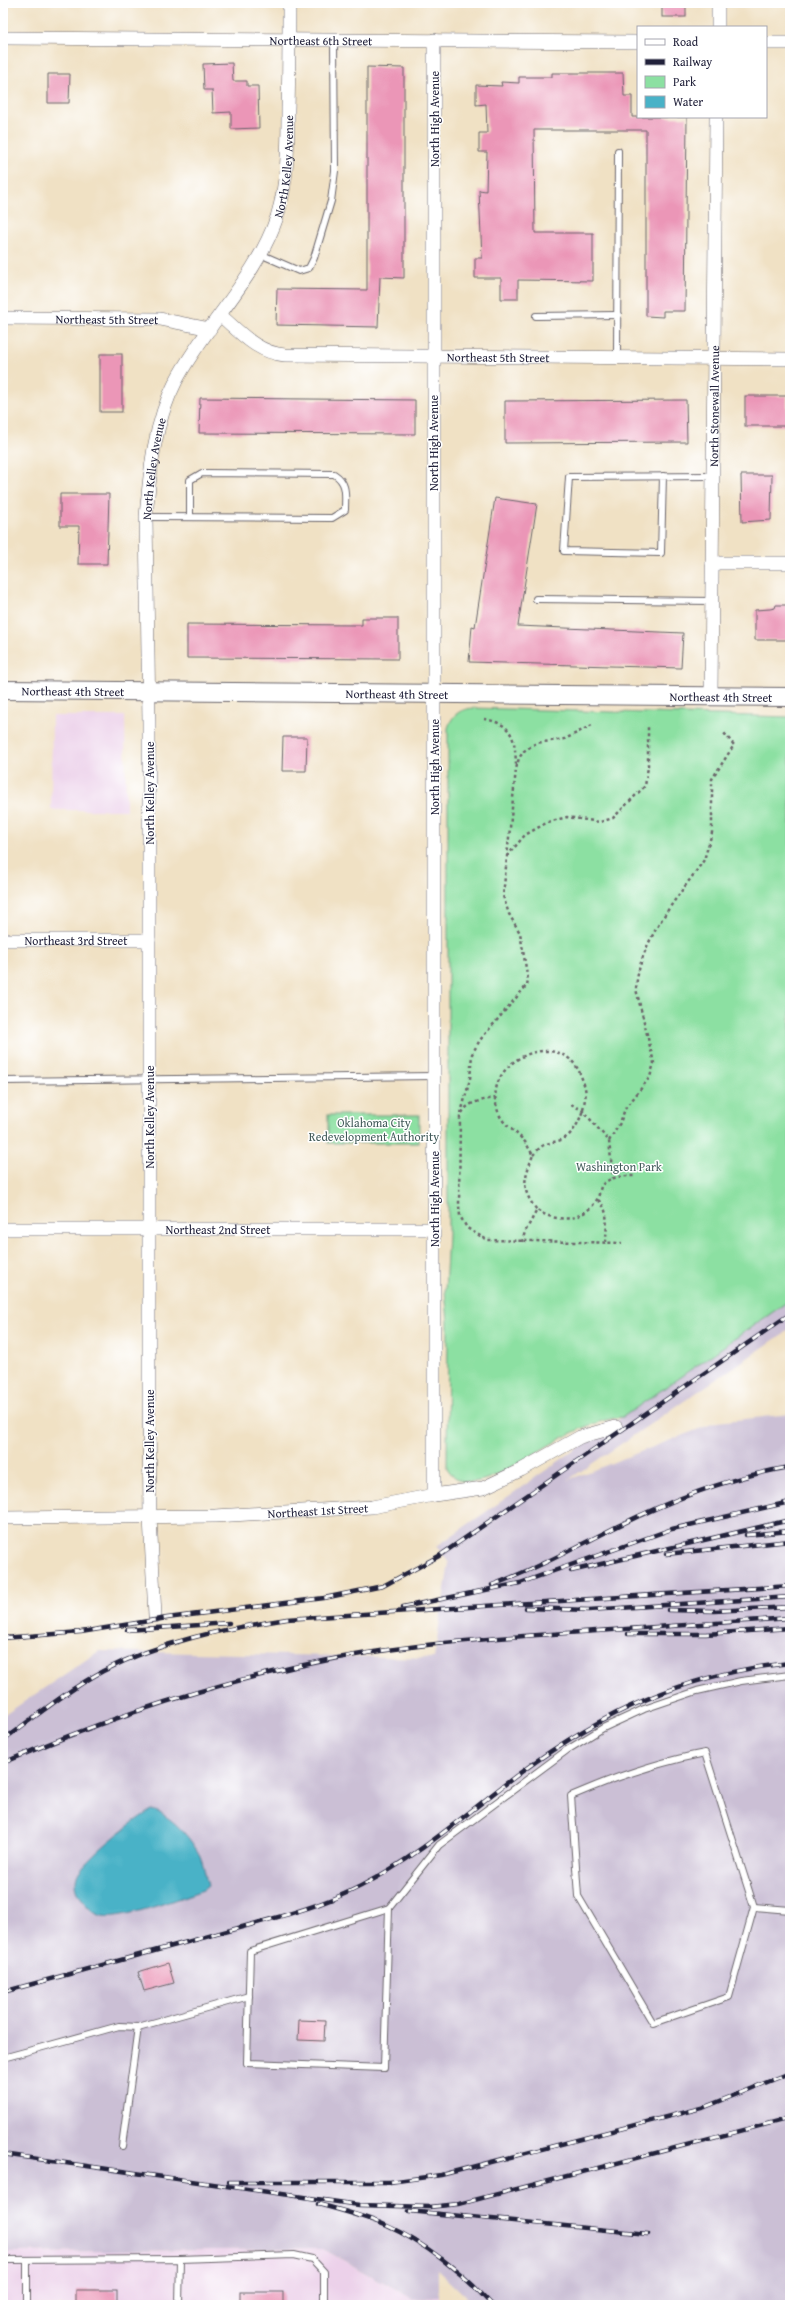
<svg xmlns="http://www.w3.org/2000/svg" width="793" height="2308" viewBox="0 0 793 2308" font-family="'Gentium Book Plus',serif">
<rect width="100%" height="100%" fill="#fff"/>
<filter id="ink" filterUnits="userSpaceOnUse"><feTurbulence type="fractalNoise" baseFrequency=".025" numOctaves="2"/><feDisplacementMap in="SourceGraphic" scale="8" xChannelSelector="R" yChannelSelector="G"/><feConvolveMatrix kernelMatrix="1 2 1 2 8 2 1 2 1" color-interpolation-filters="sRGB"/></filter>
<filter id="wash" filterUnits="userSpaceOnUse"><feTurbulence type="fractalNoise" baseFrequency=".012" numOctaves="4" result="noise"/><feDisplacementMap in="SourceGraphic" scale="16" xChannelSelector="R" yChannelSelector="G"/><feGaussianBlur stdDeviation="0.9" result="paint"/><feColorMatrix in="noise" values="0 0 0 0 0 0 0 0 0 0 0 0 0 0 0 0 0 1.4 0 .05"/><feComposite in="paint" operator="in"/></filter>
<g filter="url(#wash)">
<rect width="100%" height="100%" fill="#f0e1c4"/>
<g fill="#ecd1ea">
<polygon points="52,716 125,716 126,810 51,810"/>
<polygon points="323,2249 412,2298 438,2297 438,2305 3,2305 3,2252"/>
</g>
<polygon fill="#cbbfd5" points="790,1300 790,1329 568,1480 717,1422 790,1414 790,2305 475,2305 438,2270 438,2297 412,2298 323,2249 3,2252 3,1716 99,1651 434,1658 449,1563 437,1546"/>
<g fill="#8ce0a2" stroke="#57816e">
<path d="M472,708L790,717V1300L623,1417C585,1421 552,1444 520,1462C506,1470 485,1483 469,1482C459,1482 452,1476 447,1468L448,1321L445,1291L448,1235V728C452,715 459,710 472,708Z"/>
<rect x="328" y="1115" width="91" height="28"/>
</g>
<path fill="#49b2c7" stroke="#366a81" d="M152,1810C171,1815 191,1838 200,1856C204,1865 205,1876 208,1886L203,1890C182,1897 123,1920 103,1916C94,1914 89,1909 84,1902C78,1894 74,1887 77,1876C82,1861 137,1817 152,1810Z"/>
<g id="blocks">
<g fill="#eb96b7">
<rect x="662" y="3" width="24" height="14"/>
<polygon points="232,63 233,81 247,81 247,86 258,86 259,128 231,129 231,112 213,113 212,90 204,90 203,64"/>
<polygon points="367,67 404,68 404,278 380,277 378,327 276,325 277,289 367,290"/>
<polygon points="552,73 623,73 624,96 632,96 632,117 687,117 685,311 663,311 663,317 646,316 646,130 534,130 535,233 593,233 593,281 518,280 518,299 501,299 501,278 475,278 475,258 482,258 479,190 486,191 487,152 479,152 479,133 487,133 486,104 476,105 476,85 502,86 501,82 519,83 519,77 552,77"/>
<polygon points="48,74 70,74 69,103 48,103"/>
<rect x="100" y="354" width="22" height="58"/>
<rect x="745" y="396" width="42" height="30"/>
<polygon points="200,398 415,400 415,434 199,433"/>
<polygon points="686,400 687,442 505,443 505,401"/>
<polygon points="741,475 772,475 771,520 742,522"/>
<polygon points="60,494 109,494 107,564 78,564 79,526 60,526"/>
<polygon points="495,498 537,504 518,626 683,633 681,668 469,662 472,626 475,627"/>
<polygon points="776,605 790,605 790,640 755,640 755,610 770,609 775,608"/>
<polygon points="362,618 398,618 398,659 187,658 187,624 362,625"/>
<polygon points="283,737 307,737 306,771 282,771"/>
<polygon points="168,1963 174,1983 144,1991 138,1972"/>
<polygon points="299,2020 325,2021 324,2041 298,2040"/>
<rect x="76" y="2290" width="41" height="15"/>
<rect x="240" y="2292" width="43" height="13"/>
</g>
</g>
</g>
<g filter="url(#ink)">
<use href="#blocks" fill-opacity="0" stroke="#6a656b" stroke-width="1"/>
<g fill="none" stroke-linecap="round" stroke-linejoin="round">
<g stroke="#6a656b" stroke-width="8">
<g id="service">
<polyline points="260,254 299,271 309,268 314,258 331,201 335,171 334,40"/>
<polyline points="536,316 618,315"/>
<polyline points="617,358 618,151"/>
<polyline points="663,476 661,553 564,551 569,477 712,476"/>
<path d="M146,517L332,518L345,510C345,495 348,483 334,474L202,473L190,480V517"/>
<polyline points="536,599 712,601"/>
<polyline points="3,1081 434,1076"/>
<path d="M705,1753L754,1907L729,1997L653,2023L578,1896L571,1796C615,1777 658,1762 705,1753Z"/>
<polyline points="754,1907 790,1910"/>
<polygon points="389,1908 384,2068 247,2063 250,1951"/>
<polyline points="389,1908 439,1845 567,1750 603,1728 644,1709 697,1691 741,1681 790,1675"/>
<polyline points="3,2058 119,2026 138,2027 249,1996"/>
<polyline points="122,2146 138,2027"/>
<polyline points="180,2259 294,2255 312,2259 324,2272 324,2305"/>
<polyline points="3,2260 180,2259 179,2305"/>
<polyline points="27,2305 27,2260"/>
</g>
</g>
<g stroke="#6a656b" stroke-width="14">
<g id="minor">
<polyline points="718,27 718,3"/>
<path id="s1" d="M3,38L638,42"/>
<polyline points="766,43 790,43"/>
<path id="s2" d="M220,315C240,332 257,353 285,355L790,359"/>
<path id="s3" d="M3,318L160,319L210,329"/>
<polyline points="712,563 790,563"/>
<path id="s4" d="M711,696L716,117"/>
<path id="s5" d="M3,940H149"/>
<path id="s6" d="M3,1229H434"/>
<polyline points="434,1495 434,40"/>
<path id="s7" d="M3,1518L215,1516L372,1507L434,1495L483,1488L521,1470L580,1437L616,1427"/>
<path id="s8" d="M155,1616L150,1517L149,1408V723L146,517C150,470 154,423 176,381C206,324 256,279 277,217C288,181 288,146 288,109C289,74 289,38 289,3"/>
</g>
</g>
<g stroke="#6a656b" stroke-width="20">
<g id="secondary">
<path id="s9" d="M3,690L790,697"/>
</g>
</g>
<g stroke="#6a656b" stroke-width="2.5" stroke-dasharray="3 3" stroke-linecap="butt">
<path d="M484,719C514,724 515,739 516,766"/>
<polyline points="592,725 565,739 536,743 524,751 519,758 516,769 503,896 509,914 520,933 528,980 527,985 480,1040 472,1054 470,1079 460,1117 459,1206 460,1216 467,1228 487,1240 622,1243"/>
<polyline points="507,856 525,835 548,822 567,817 600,822 613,818 645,786 648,767 648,726"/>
<polyline points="571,1104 583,1111 609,1141 613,1178"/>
<path d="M462,1113C468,1101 484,1100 496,1098"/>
<path d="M609,1141L620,1123L625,1109L650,1077L654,1063L636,989C639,940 677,899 704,860L712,833V779L734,745L724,733"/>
<path d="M533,1155C536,1152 540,1147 544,1145C553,1141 562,1142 569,1135C579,1125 583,1112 585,1099C587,1091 584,1084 581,1076C563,1026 483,1058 497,1108C501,1125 515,1130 525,1142C528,1146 530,1151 533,1155C524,1179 520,1189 537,1210"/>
<path d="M598,1200C610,1210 606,1227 606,1242"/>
<path d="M522,1242L525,1232L537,1210C556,1223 582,1222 596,1201C600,1196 599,1188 603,1184C612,1176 623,1176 634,1176"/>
</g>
<use href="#service" stroke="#fff" stroke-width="6"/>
<use href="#minor" stroke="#fff" stroke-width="13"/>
<use href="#secondary" stroke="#fff" stroke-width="18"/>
<g stroke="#22223b" stroke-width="4.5">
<g id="rail">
<polyline points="746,1535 790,1531"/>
<polyline points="666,1554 790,1541"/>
<polyline points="571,1571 790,1520"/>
<path d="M492,1585C536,1569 576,1547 618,1526C673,1499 730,1477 790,1467"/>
<polyline points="403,1607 520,1583 672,1529 790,1502"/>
<polyline points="526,1608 589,1610 790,1597"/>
<polyline points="668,1610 714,1611 790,1607"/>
<polyline points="127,1630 229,1623"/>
<polyline points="628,1634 706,1634 790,1628"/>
<polyline points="3,1638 81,1632 167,1618 324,1598 383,1586 439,1556 790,1314"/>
<path d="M3,1740C36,1716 68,1690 103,1671C161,1641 224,1629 287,1619L790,1586"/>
<path d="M3,1763C111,1716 222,1680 338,1658C409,1645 480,1639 552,1634C631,1629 711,1623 790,1618"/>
<path d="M3,1992C73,1973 143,1954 213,1935C262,1921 315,1910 361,1886C419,1856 468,1812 520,1773C602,1712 688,1673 790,1663"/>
<polyline points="3,2154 359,2205 429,2207 459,2204 790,2118"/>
<polyline points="229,2182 390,2182 441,2175 705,2107 790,2073"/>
<path d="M318,2204C341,2210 364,2216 385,2225C424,2242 463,2273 492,2305"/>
<polyline points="409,2211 648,2234"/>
</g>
</g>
<use href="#rail" stroke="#fff" stroke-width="3" stroke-dasharray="9" stroke-linecap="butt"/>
</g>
</g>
<g text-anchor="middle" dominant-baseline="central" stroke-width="3" stroke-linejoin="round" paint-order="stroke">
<g font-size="12" fill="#22223b" stroke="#fff">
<text stroke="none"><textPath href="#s1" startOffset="318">Northeast 6th Street</textPath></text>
<text transform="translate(434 119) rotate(-90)">North High Avenue</text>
<text stroke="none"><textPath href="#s8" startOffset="1484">North Kelley Avenue</textPath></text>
<text stroke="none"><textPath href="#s3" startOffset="104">Northeast 5th Street</textPath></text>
<text stroke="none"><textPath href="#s2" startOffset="291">Northeast 5th Street</textPath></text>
<text stroke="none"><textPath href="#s4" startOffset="290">North Stonewall Avenue</textPath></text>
<text transform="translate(433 443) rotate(-90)">North High Avenue</text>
<text stroke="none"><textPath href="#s8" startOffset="1148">North Kelley Avenue</textPath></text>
<text stroke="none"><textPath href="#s9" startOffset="70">Northeast 4th Street</textPath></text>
<text stroke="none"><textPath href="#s9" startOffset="394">Northeast 4th Street</textPath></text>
<text stroke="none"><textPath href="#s9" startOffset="718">Northeast 4th Street</textPath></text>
<text transform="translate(434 767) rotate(-90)">North High Avenue</text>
<text transform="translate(149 793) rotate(-90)">North Kelley Avenue</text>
<text stroke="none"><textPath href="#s5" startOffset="73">Northeast 3rd Street</textPath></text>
<text transform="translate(149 1117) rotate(-90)">North Kelley Avenue</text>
<text transform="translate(434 1199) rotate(-90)">North High Avenue</text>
<text stroke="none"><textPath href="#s6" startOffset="215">Northeast 2nd Street</textPath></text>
<text transform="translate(149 1441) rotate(-90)">North Kelley Avenue</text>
<text stroke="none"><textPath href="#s7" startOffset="315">Northeast 1st Street</textPath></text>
</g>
<g font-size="12" fill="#425b5a" stroke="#fff">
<text x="374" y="1122">Oklahoma City<tspan x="374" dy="14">Redevelopment Authority</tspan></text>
<text x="619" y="1166">Washington Park</text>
</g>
</g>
<rect width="793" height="2308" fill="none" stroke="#fff" stroke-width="16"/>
<rect x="637" y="26" width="130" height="92" fill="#ffffff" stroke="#a7a7b1"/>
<rect x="645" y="39" width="20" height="6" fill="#ffffff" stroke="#a7a7b1"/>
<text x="673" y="46" font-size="12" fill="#22223b">Road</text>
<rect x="645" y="59" width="20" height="6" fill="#22223b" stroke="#a7a7b1"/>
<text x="673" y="66" font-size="12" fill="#22223b">Railway</text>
<rect x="645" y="76" width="20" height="12" fill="#8ce0a2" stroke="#a7a7b1"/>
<text x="673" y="86" font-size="12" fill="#22223b">Park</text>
<rect x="645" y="96" width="20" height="12" fill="#49b2c7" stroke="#a7a7b1"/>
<text x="673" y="106" font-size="12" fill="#22223b">Water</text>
</svg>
